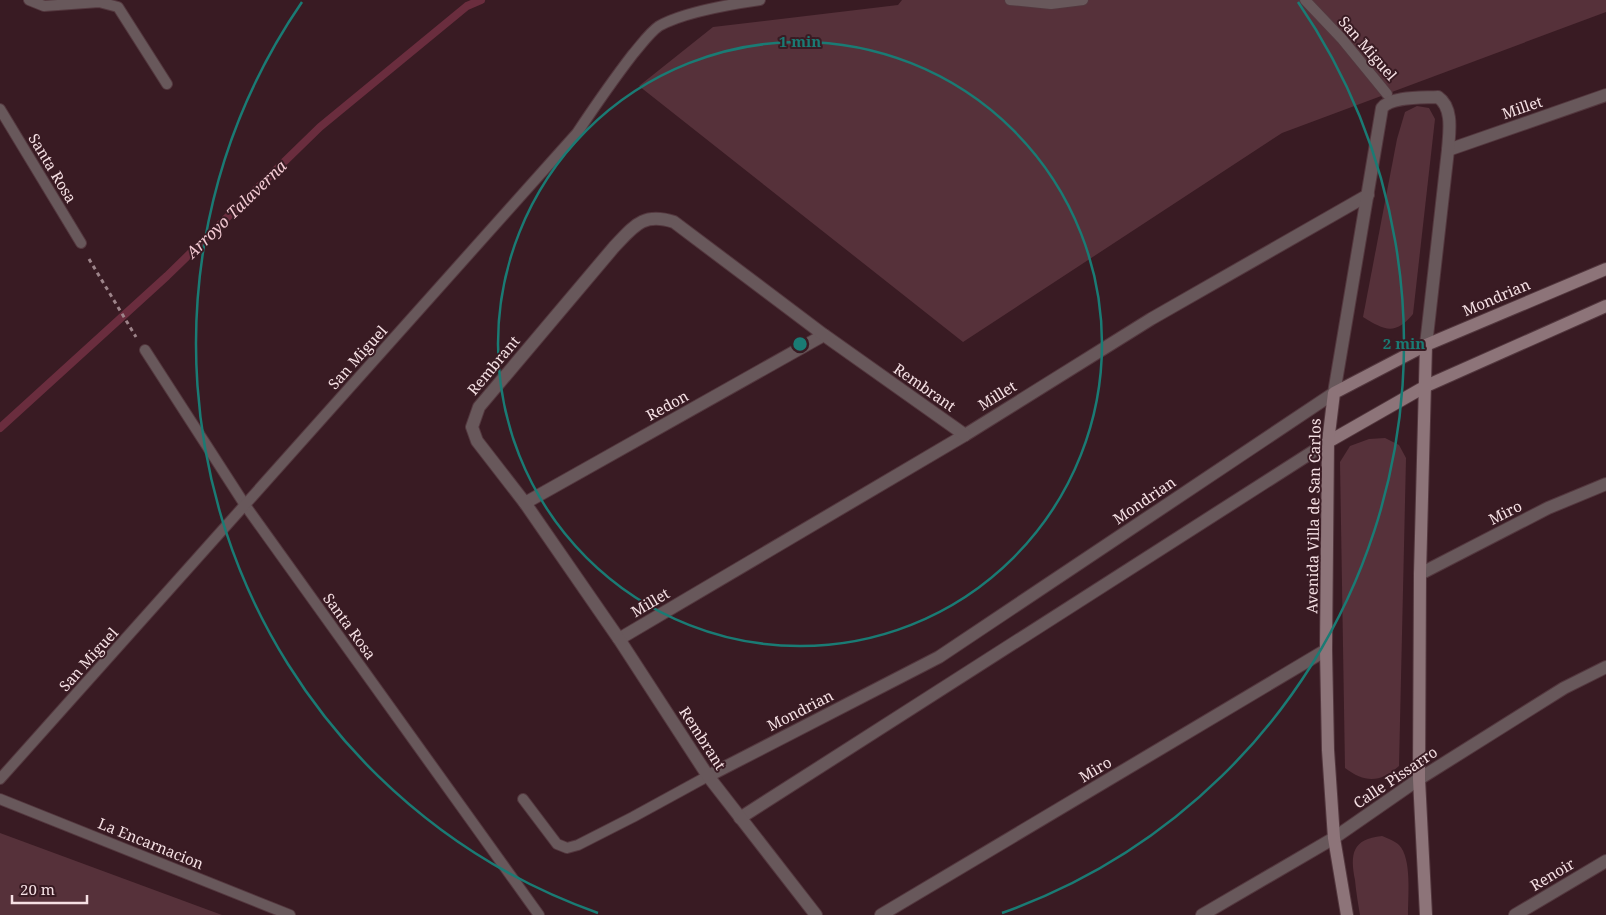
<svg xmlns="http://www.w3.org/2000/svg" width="1606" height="915" viewBox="0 0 1606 915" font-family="'Noto Serif',serif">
<rect width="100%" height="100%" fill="#391b23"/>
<g fill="#56313a">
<polygon points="902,0 1606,0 1606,12 1282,133 963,342 639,86 713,27 898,5"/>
<path d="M1417,106L1429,108L1435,119L1413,314C1395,336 1384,330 1363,317L1397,139L1405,112Z"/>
<path d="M1385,438L1399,445L1406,458L1399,766C1380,783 1365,783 1345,768L1340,462L1350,446L1369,439Z"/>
<polygon points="0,833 222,915 0,915"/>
<path d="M1382,836C1387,838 1395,841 1399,845C1412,858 1408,897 1408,915H1360C1358,903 1356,892 1355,880C1350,854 1352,839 1382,836Z"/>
</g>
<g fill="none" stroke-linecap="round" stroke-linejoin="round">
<polyline stroke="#6a2d3e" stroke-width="8" points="0,428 167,276 320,127 467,6 481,0"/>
<g stroke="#53373e" stroke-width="12">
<g id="lane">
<polyline points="29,0 44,6 99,2 118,7 167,84"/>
<polyline points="1010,0 1051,4 1083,0"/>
<polyline points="1305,0 1342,39 1387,94"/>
<polyline points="0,109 81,243"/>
<polyline points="145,350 245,505 539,915"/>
<path d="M0,779L577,133C595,106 613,80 633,54C641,45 649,33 659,26C684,12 732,4 760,0"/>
<polyline points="0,799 290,915"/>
<polyline points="523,799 557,844 567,848 578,845 633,817 708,776"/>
</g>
</g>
<g stroke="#53373e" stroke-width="14">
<g id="street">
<polyline points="1448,150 1606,95"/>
<polyline points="525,503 824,335"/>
<polyline points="1420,574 1548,508 1606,484"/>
<polyline points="619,639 965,435 1151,319 1368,195"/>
<path d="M708,776L939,657L1334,393L1382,108C1391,96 1424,98 1438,97C1454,108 1449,134 1448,150L1426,345"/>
<polyline points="740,818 1328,442"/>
<path d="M816,915L708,776L619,639L525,503L477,441L472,427L479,407L614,247C634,226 643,212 674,222L824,335L965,435"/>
<polyline points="881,915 1326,650"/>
<polyline points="1202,915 1334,838 1419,779 1564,688 1606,667"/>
<polyline points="1515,915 1606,861"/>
</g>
</g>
<g stroke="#53373e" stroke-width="14">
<g id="secondary">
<polyline points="1328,442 1426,386 1606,306"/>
<polyline points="1347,915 1334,838 1328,750 1326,650 1328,442 1334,393 1426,345 1606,269"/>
<polyline points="1426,915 1419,779 1420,574 1426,345"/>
</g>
</g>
<polyline stroke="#9d848a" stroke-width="3" stroke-dasharray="4 4" stroke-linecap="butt" points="89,259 136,337"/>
<use href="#lane" stroke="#68585b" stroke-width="10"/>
<use href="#street" stroke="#68585b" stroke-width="12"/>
<use href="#secondary" stroke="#8d7479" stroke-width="12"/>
</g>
<g fill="none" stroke="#1a7b74" stroke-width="2.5">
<circle cx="800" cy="344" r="302"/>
<path d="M598 913A604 604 0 0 1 302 2M1298 2A604 604 0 0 1 1002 913"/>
</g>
<g text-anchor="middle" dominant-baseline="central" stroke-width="4" stroke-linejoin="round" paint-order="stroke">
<g font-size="15" fill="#f5e0e4" stroke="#391b23">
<text transform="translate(1368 48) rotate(49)">San Miguel</text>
<text transform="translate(1522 107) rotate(-19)">Millet</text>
<text transform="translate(53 168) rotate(59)">Santa Rosa</text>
<text transform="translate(1496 297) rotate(-23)">Mondrian</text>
<text transform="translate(357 357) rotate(-48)">San Miguel</text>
<text transform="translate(493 365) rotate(-50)">Rembrant</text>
<text transform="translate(925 387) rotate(35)">Rembrant</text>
<text transform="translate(997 395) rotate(-32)">Millet</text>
<text transform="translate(667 405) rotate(-29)">Redon</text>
<text transform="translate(1144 500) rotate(-34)">Mondrian</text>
<text transform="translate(1505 512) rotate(-27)">Miro</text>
<text transform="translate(1313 516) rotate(-89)">Avenida Villa de San Carlos</text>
<text transform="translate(650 602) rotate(-31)">Millet</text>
<text transform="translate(350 626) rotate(54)">Santa Rosa</text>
<text transform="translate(88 659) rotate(-48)">San Miguel</text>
<text transform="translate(800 710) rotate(-27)">Mondrian</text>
<text transform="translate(703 738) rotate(57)">Rembrant</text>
<text transform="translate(1095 769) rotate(-31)">Miro</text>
<text transform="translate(1395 777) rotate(-34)">Calle Pissarro</text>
<text transform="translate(151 843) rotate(22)">La Encarnacion</text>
<text transform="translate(1552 874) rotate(-31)">Renoir</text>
</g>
<g font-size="16" font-style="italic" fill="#f2c9d2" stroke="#391b23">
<text transform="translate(236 209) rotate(-44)">Arroyo Talaverna</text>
</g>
</g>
<circle cx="800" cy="344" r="8" fill="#1a7b74" stroke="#391b23" stroke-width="2.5"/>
<g font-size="15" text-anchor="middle" font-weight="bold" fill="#1a7b74" stroke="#391b23" stroke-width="4" stroke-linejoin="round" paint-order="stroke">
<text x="800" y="47">1 min</text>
<text x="1404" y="349">2 min</text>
</g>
<path d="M12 895v8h75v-8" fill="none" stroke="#f5e0e4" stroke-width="2.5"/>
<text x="20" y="895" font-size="15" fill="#f5e0e4" stroke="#391b23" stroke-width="4" paint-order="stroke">20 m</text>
</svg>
